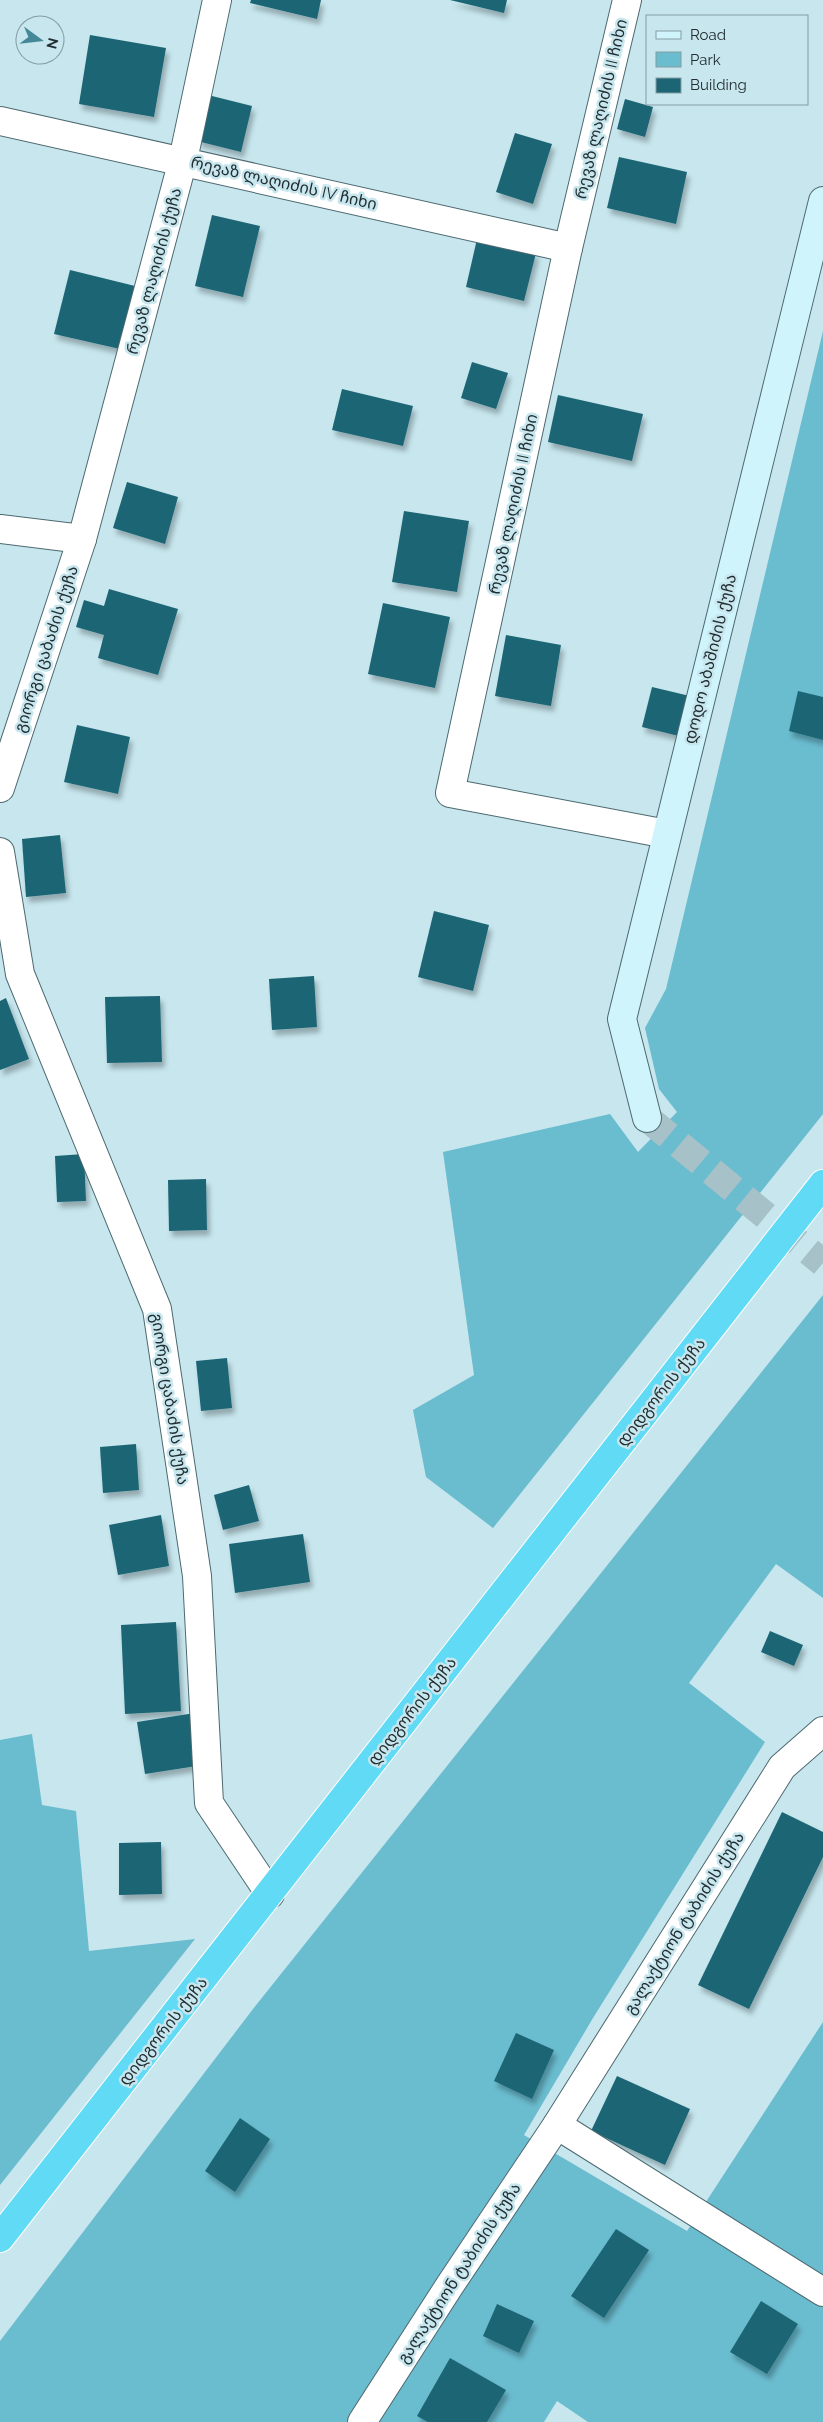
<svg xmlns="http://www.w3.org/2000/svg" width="823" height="2422" viewBox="0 0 823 2422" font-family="Raleway,'Noto Sans Georgian',sans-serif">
<defs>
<filter id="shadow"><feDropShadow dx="3" dy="5.5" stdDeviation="2.5" flood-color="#0004"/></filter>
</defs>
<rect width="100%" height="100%" fill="#c7e6ee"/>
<g fill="#6abccf">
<polygon points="823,331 823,1114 493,1528 426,1477 413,1410 474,1375 443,1152 610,1114 638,1152 677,1112 659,1089 645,1028 666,989"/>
<polygon points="823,1295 823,1598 776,1564 689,1683 765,1742 593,2018 524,2135 687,2231 823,2022 823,2422 588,2422 557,2401 544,2422 0,2422 0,2341 253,2009"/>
<polygon points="32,1734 42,1805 76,1811 89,1951 195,1939 0,2185 0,1740"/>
</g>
<g fill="#1c6574" filter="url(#shadow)">
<polygon points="251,0 321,0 317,19 250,3"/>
<polygon points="450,0 507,0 504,13"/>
<polygon points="90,35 166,48 154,117 79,104"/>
<polygon points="208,95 252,106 241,152 197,141"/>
<polygon points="625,99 653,107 645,137 617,129"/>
<polygon points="515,133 552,144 533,204 496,192"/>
<polygon points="619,157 687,172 676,224 607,208"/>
<polygon points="212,215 260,226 243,297 195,286"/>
<polygon points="477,239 536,253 524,301 466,287"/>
<polygon points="70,270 135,286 120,349 54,334"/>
<polygon points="472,362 508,373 496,409 461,398"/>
<polygon points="342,389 413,406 403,446 332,430"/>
<polygon points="558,395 643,414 632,461 548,442"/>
<polygon points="127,482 178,497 165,544 113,528"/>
<polygon points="404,511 469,521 457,592 392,582"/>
<polygon points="109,589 178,609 158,675 98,658 104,635 76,627 84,600 104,606"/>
<polygon points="383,603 450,617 435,688 368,674"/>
<polygon points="506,635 561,645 551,706 495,696"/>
<polygon points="652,687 694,697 683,737 642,727"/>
<polygon points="798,691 823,697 823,740 789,731"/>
<polygon points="77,725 130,737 118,794 64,782"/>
<polygon points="60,835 66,893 26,897 22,839"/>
<polygon points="434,911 489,925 473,991 418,977"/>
<polygon points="314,976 317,1027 272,1030 269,979"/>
<polygon points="160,996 162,1062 107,1063 105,997"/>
<polygon points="6,998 29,1059 0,1070 0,1001"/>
<polygon points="84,1154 86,1201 57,1202 55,1156"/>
<polygon points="206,1179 207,1230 169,1231 168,1180"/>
<polygon points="227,1358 232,1408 201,1411 196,1361"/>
<polygon points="136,1444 139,1490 103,1493 100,1447"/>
<polygon points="249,1485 259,1521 223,1530 214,1495"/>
<polygon points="161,1515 169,1566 118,1575 109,1525"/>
<polygon points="303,1534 310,1582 235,1593 229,1544"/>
<polygon points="176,1622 181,1711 125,1714 121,1625"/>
<polygon points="770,1631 803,1645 794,1666 761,1652"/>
<polygon points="195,1713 203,1765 145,1774 137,1722"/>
<polygon points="782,1812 823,1832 823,1857 749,2009 698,1985"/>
<polygon points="161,1842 162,1894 119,1895 119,1843"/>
<polygon points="516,2033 554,2050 532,2099 494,2081"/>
<polygon points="617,2076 690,2109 665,2165 591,2131"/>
<polygon points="240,2118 270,2139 235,2192 205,2171"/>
<polygon points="616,2229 649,2250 604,2318 571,2296"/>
<polygon points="761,2301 798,2324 767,2374 730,2352"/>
<polygon points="497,2304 534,2321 519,2353 483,2336"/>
<polygon points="450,2358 506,2390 487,2422 428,2422 417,2416"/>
</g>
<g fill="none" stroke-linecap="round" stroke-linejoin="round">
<polyline stroke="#a6c1c8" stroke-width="28" stroke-dasharray="28 14" stroke-linecap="butt" points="647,1118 823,1263"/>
<g stroke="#4d6970" stroke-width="30">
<g id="street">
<polyline points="627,0 568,248 450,793 667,834"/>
<polyline points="0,121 568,248"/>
<polyline points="0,529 82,539"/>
<polyline points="0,788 82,539 183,160 217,0"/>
<polyline points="0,852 20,974 157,1309 197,1576 209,1803 270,1894"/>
<polyline points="557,2125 823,2292"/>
<polyline points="362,2422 450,2285 557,2125 782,1767 823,1731"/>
</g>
</g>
<g stroke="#4d6970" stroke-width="30">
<polyline id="secondary" points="647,1118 622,1019 823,201"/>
</g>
<g stroke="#fff" stroke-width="30">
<polyline id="highway" points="0,2238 823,1184"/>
</g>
<use href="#street" stroke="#fff" stroke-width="28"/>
<use href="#secondary" stroke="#d0f4fc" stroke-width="28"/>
<use href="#highway" stroke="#61daf5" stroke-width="28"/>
</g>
<g text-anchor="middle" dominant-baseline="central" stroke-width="5" stroke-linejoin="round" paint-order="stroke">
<g font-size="16" fill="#222e31" stroke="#c7e6ee">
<text transform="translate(601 109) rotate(-77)">რევაზ ლაღიძის II ჩიხი</text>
<text transform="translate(284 183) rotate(13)">რევაზ ლაღიძის IV ჩიხი</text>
<text transform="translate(154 271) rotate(-75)">რევაზ ლაღიძის ქუჩა</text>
<text transform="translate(513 504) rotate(-78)">რევაზ ლაღიძის II ჩიხი</text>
<text transform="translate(46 649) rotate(-72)">გიორგი ცაბაძის ქუჩა</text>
<text transform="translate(710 659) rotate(-76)">დოდო აბაშიძის ქუჩა</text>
<text transform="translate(661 1392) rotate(-52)">დიდგორის ქუჩა</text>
<text transform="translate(170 1399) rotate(81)">გიორგი ცაბაძის ქუჩა</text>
<text transform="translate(412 1711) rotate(-52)">დიდგორის ქუჩა</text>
<text transform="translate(684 1923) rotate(-58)">გალაქტიონ ტაბიძის ქუჩა</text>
<text transform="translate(163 2031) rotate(-52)">დიდგორის ქუჩა</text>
<text transform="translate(459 2273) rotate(-57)">გალაქტიონ ტაბიძის ქუჩა</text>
</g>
</g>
<rect x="646" y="15" width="162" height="90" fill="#c7e6ee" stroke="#859ca2"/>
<rect x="656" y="31" width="25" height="8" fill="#d0f4fc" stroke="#859ca2"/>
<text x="690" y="40" font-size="15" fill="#222e31">Road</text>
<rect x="656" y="52" width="25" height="15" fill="#6abccf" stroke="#859ca2"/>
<text x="690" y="65" font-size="15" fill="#222e31">Park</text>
<rect x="656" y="78" width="25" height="15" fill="#1c6574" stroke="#859ca2"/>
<text x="690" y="90" font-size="15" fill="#222e31">Building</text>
<g transform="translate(40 40) rotate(105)"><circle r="24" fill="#c7e6ee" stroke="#859ca2"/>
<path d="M0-4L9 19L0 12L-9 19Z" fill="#458998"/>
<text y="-8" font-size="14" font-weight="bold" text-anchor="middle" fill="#222e31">N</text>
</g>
</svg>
